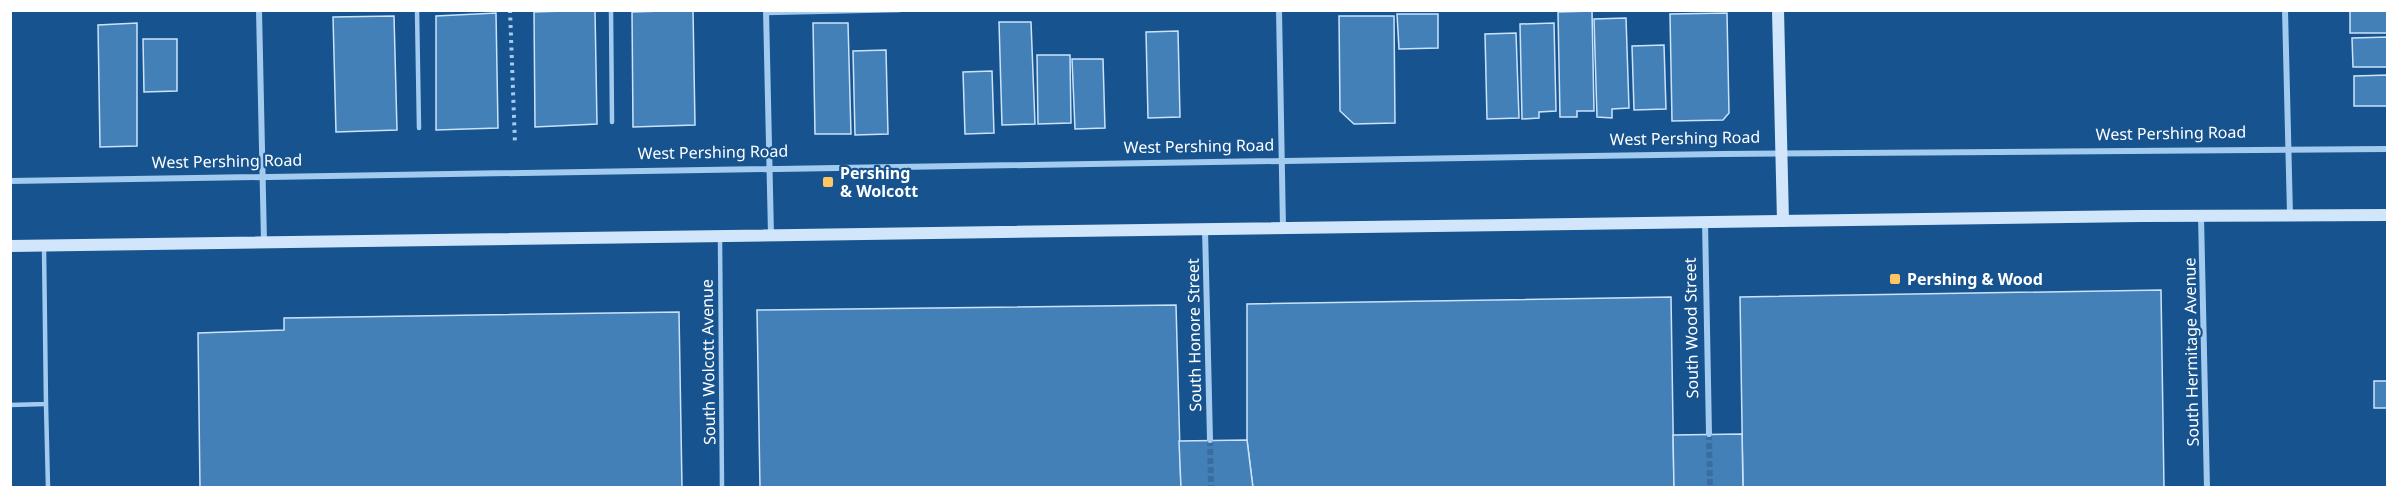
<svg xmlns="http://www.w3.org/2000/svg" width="2398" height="498" viewBox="0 0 2398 498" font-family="'Noto Sans',sans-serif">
<rect width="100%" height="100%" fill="#17538e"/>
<g fill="#4480b8" stroke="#cae3fb" stroke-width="1.5">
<polygon points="595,10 597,124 535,127 534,12"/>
<polygon points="693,10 695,125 633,127 632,12"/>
<rect x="2350" y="10" width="38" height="23"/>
<polygon points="1592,11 1594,111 1577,111 1577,117 1560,117 1558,12"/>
<polygon points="496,13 498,128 436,130 436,16"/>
<polygon points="1727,13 1729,113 1723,120 1672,121 1670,14"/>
<polygon points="1397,14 1438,14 1438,48 1399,49"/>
<polygon points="394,16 397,130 336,132 333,17"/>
<polygon points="1339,16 1394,16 1395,123 1354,124 1340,111"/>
<polygon points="1626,18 1629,108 1612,109 1612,118 1597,117 1594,19"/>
<polygon points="999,22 1031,22 1035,124 1002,125"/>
<polygon points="137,23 137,146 100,147 98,25"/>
<polygon points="813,23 848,23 851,134 815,134"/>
<polygon points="1554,23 1556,111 1539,112 1539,118 1522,119 1520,24"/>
<polygon points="1178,31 1180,117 1148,118 1146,32"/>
<polygon points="1516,33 1519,118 1487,119 1485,34"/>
<polygon points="2388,37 2388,67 2353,67 2352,38"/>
<polygon points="143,39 177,39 177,91 144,92"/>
<polygon points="1664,45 1666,109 1634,110 1632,46"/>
<polygon points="886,50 888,134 855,135 853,51"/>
<polygon points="1037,55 1070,55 1071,123 1038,124"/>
<polygon points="1072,59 1103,59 1105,128 1075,129"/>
<polygon points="992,71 994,133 965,134 963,72"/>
<polygon points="2388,75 2388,106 2354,106 2354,76"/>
<polygon points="2161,290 2164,488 1743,488 1740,297"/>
<polygon points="1671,297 1674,488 1253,488 1247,440 1247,304"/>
<polygon points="1176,305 1181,488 760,488 757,310"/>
<polygon points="679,312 682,488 200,488 198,333 284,330 284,318"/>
<rect x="2374" y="381" width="14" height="27"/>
<polygon points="1742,434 1743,488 1674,488 1673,435"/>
<polygon points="1247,440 1253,488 1181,488 1179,441"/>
</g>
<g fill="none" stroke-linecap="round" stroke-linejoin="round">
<g stroke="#3a6d9f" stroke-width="6" stroke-dasharray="6 3" stroke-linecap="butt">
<polyline points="1709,434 1710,488"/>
<polyline points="1210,440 1211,488"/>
</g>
<polyline stroke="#a3cbef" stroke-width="4" stroke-dasharray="3 4.5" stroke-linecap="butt" points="510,10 515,144"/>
<g stroke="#a3cbef" stroke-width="4.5">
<polyline points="417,10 419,128"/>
<polyline points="611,10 612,122"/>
<polyline points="766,13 900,10"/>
<polyline points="720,239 722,488"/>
<polyline points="46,404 48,488"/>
<polyline points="10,405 46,404 44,247"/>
</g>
<g stroke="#a3cbef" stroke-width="6">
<polyline points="259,10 264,242"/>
<polyline points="766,10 771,235"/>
<polyline points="1279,10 1283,228"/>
<polyline points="2285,10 2290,215"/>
<polyline points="10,181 1722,154 2388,149"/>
<polyline points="2201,216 2207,488"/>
<polyline points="1705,222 1709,434"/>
<polyline points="1205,229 1210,440"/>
</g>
<g stroke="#d1e6fa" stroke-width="12">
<polyline points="1778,10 1783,221"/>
<polyline points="10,246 2141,216 2388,215"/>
</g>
</g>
<g fill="#ffc761" stroke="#17538e" stroke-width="2">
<rect x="822" y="176" width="12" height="12" rx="3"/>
<rect x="1889" y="273" width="12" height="12" rx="3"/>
</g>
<g text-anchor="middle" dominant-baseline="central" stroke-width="4.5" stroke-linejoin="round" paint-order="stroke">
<g font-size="16" fill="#fff" stroke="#17538e">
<text transform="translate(2171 133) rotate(-1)">West Pershing Road</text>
<text transform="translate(1685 138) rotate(-1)">West Pershing Road</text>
<text transform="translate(1199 146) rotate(-1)">West Pershing Road</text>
<text transform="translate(713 152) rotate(-1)">West Pershing Road</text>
<text transform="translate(227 161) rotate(-1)">West Pershing Road</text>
<text transform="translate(1691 328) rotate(-91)">South Wood Street</text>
<text transform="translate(1194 335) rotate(-91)">South Honore Street</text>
<text transform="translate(2191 352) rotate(-91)">South Hermitage Avenue</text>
<text transform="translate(708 362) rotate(-91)">South Wolcott Avenue</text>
</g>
<g font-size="16" font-weight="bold" fill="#fff" stroke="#17538e" text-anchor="start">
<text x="840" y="173">Pershing<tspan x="840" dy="18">&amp; Wolcott</tspan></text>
<text x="1907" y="279">Pershing &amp; Wood</text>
</g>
</g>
<rect width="2398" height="498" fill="none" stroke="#ffffff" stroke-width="24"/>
</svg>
